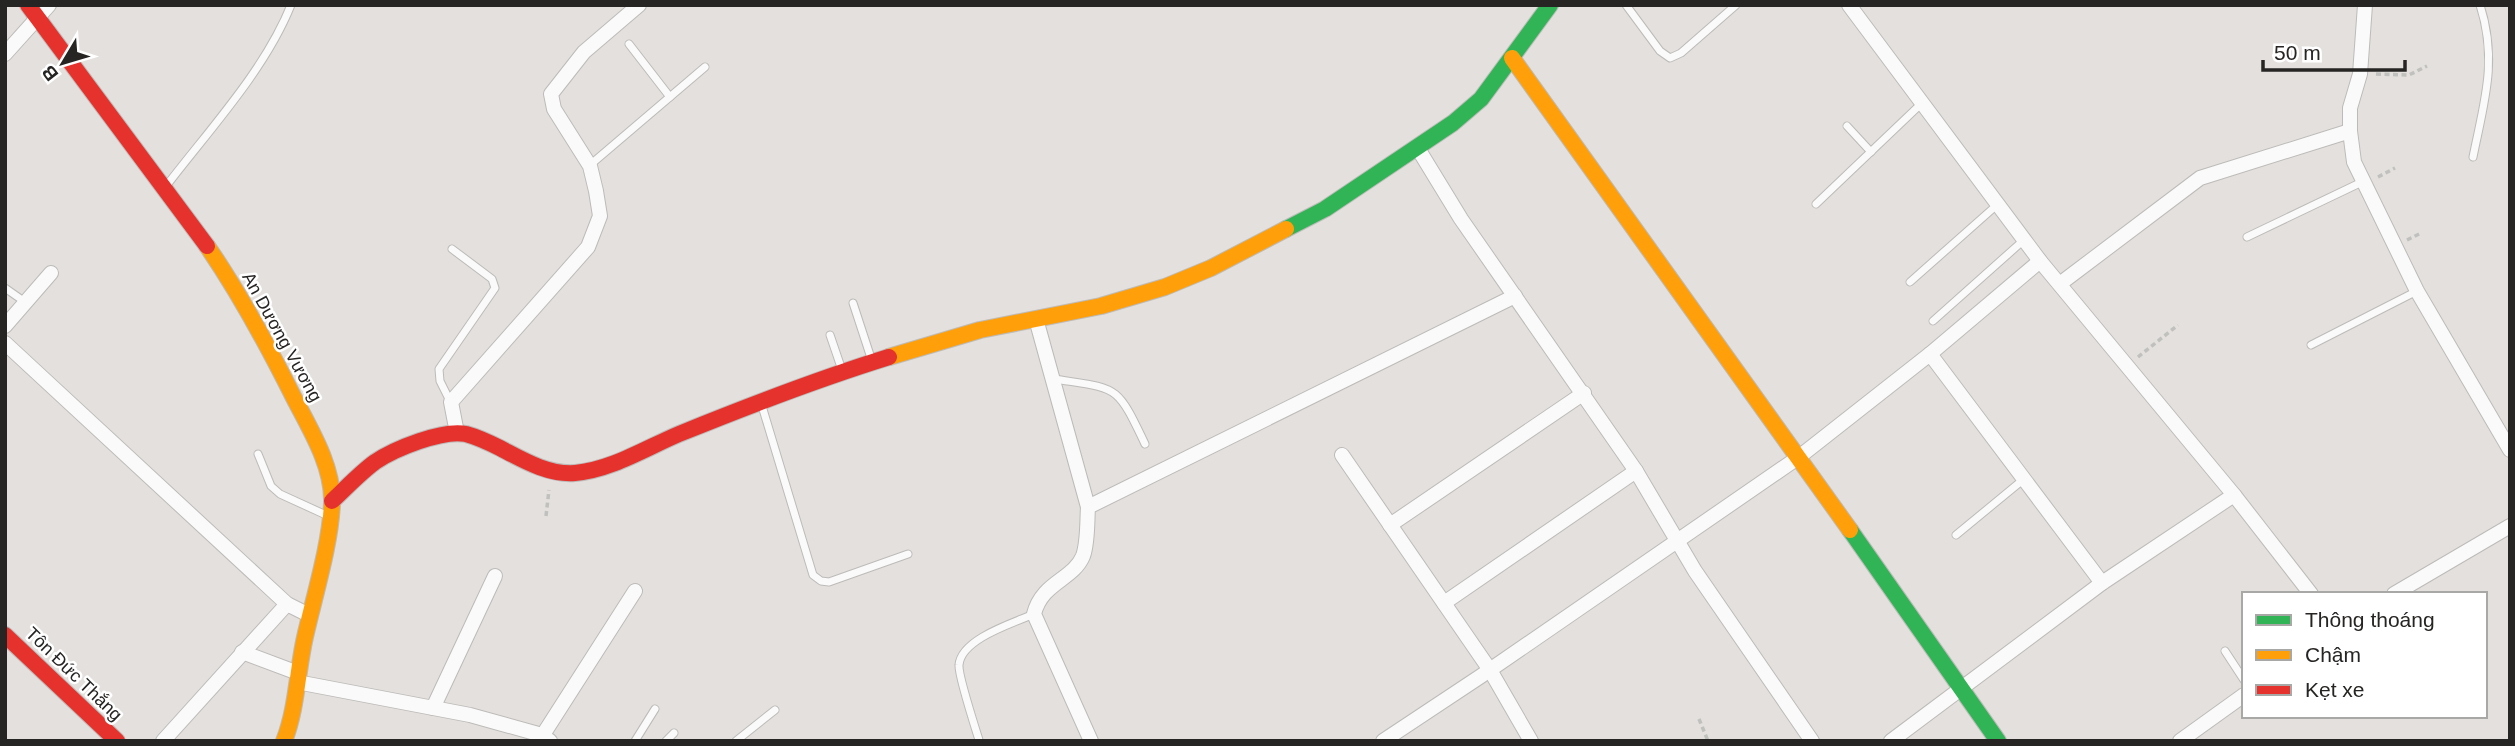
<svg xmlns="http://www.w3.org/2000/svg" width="2515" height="746" viewBox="0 0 2515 746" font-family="Arial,sans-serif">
<rect width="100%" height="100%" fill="#e3e0dd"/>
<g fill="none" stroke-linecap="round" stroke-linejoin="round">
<g stroke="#bdbbb9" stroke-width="9">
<g id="lane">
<polyline points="1626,5 1660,51 1670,58 1681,53 1736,5"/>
<polyline points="629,44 670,97"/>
<polyline points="1847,126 1871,152"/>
<path d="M2473,157C2484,102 2498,61 2480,5"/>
<polyline points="590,165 705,67"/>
<path d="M167,185C209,130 265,70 291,5"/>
<polyline points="1816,204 1922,103"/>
<polyline points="2247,237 2362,182"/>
<polyline points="1910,282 1998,204"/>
<polyline points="5,288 25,302"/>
<polyline points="853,303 871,358"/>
<polyline points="1933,321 2025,239"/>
<polyline points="830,335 842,370"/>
<polyline points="2311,345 2417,291"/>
<path d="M1054,379C1118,389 1116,383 1145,444"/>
<polyline points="450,401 440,381 439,369 495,288 492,279 452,249"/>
<polyline points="762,406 813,575 821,581 829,582 908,554"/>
<polyline points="258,454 271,486 280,494 326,515"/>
<polyline points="1956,535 2024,479"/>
<polyline points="2225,651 2244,680"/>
<path d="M979,740C975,727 958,675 959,665C961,639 1013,623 1034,614"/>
<polyline points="635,741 655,709"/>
<polyline points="666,741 674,733"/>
<polyline points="736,741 775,710"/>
</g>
</g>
<g stroke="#bdbbb9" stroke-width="16">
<g id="street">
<polyline points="1849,5 2040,261 2234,495 2311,594"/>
<polyline points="2365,5 2360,74 2350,108 2350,131 2354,162 2417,291 2510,450"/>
<polyline points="5,54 49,5"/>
<polyline points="1417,147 1461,219 1636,471 1695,571 1812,741"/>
<polyline points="2061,283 2200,178 2350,131"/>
<polyline points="1036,319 1088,507"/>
<polyline points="5,326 51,273"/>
<polyline points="5,343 287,604 309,615"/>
<polyline points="1930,354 2102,583"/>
<polyline points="457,433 451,402 588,247 600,216 596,191 590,166 554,109 551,94 584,52 639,5"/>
<polyline points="1342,455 1490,670 1531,741"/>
<polyline points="1390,525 1584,393"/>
<polyline points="2394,594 2510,526"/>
<polyline points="1444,603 1636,471"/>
<polyline points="242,652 298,673"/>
<polyline points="297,682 470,715 542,735 550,741"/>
<polyline points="433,708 495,576"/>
<polyline points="163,741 287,604"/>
<polyline points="539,741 635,591"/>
<path d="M1091,741L1034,614C1042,582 1073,580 1083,556C1088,542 1087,522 1088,507L1515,296"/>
<polyline points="1383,741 1481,676 1799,457 1930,354 2040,261"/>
<polyline points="1891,741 2102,583 2234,495"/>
<polyline points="2180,741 2244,695"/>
</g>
</g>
<g stroke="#bdbbb9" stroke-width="18">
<g id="fast">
<polyline points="1286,229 1325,209 1453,123 1481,99 1550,5"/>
<polyline points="1850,530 1998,741"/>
</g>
</g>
<g stroke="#bdbbb9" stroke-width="18">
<g id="slow">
<polyline points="1512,58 1850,530"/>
<path d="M207,246C240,294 268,346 294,398C310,429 333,466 332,502C331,542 314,597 305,637C297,672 297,708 284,741"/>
<polyline points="889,357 980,330 1101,306 1165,287 1211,268 1286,229"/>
</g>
</g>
<g stroke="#bdbbb9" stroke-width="18">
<g id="jam">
<polyline points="28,5 207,246"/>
<path d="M332,501C346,488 360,473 375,462C394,449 443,429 466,434C477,437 490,443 500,448C523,460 548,475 575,473C611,470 646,448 679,434C748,406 818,379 889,357"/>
<polyline points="5,635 117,741"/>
</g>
</g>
<g stroke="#c0c0be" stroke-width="3.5" stroke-dasharray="5 3.5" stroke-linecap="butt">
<polyline points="2376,74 2409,75 2427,66"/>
<polyline points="2378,177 2395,168"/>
<polyline points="2407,240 2421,233"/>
<polyline points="2138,357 2178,325"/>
<polyline points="546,516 549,490"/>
<polyline points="1699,719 1708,741"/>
</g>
<use href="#lane" stroke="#fbfafa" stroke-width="7"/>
<use href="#street" stroke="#fbfafa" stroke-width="14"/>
<use href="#fast" stroke="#30b455" stroke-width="16"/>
<use href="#slow" stroke="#ff9f0a" stroke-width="16"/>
<use href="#jam" stroke="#e5322d" stroke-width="16"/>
</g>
<g text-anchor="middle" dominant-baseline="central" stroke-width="5" stroke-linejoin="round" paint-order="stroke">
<g font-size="18" fill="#262523" stroke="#fff">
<text transform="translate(282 337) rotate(61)">An Dương Vương</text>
<text transform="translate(74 674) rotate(44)">Tôn Đức Thắng</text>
</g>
</g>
<rect width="2515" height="746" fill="none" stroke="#262523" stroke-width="14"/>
<rect x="2242" y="592" width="245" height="126" fill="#ffffff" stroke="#a8a8a7" stroke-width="2"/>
<rect x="2256" y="615" width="35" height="10" fill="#30b455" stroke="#a8a8a7" stroke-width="2"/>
<text x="2305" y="627" font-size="21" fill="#262523">Thông thoáng</text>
<rect x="2256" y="650" width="35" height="10" fill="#ff9f0a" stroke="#a8a8a7" stroke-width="2"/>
<text x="2305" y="662" font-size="21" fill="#262523">Chậm</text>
<rect x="2256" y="685" width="35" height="10" fill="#e5322d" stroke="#a8a8a7" stroke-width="2"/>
<text x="2305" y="697" font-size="21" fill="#262523">Kẹt xe</text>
<g transform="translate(63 63) rotate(232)" stroke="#ffffff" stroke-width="5" paint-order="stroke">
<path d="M0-5L12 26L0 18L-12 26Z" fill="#262523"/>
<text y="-10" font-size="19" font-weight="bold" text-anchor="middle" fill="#262523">B</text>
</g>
<path d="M2263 60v10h142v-10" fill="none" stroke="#262523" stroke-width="3.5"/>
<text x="2274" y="60" font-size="21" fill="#262523" stroke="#ffffff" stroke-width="5" paint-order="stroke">50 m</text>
</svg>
